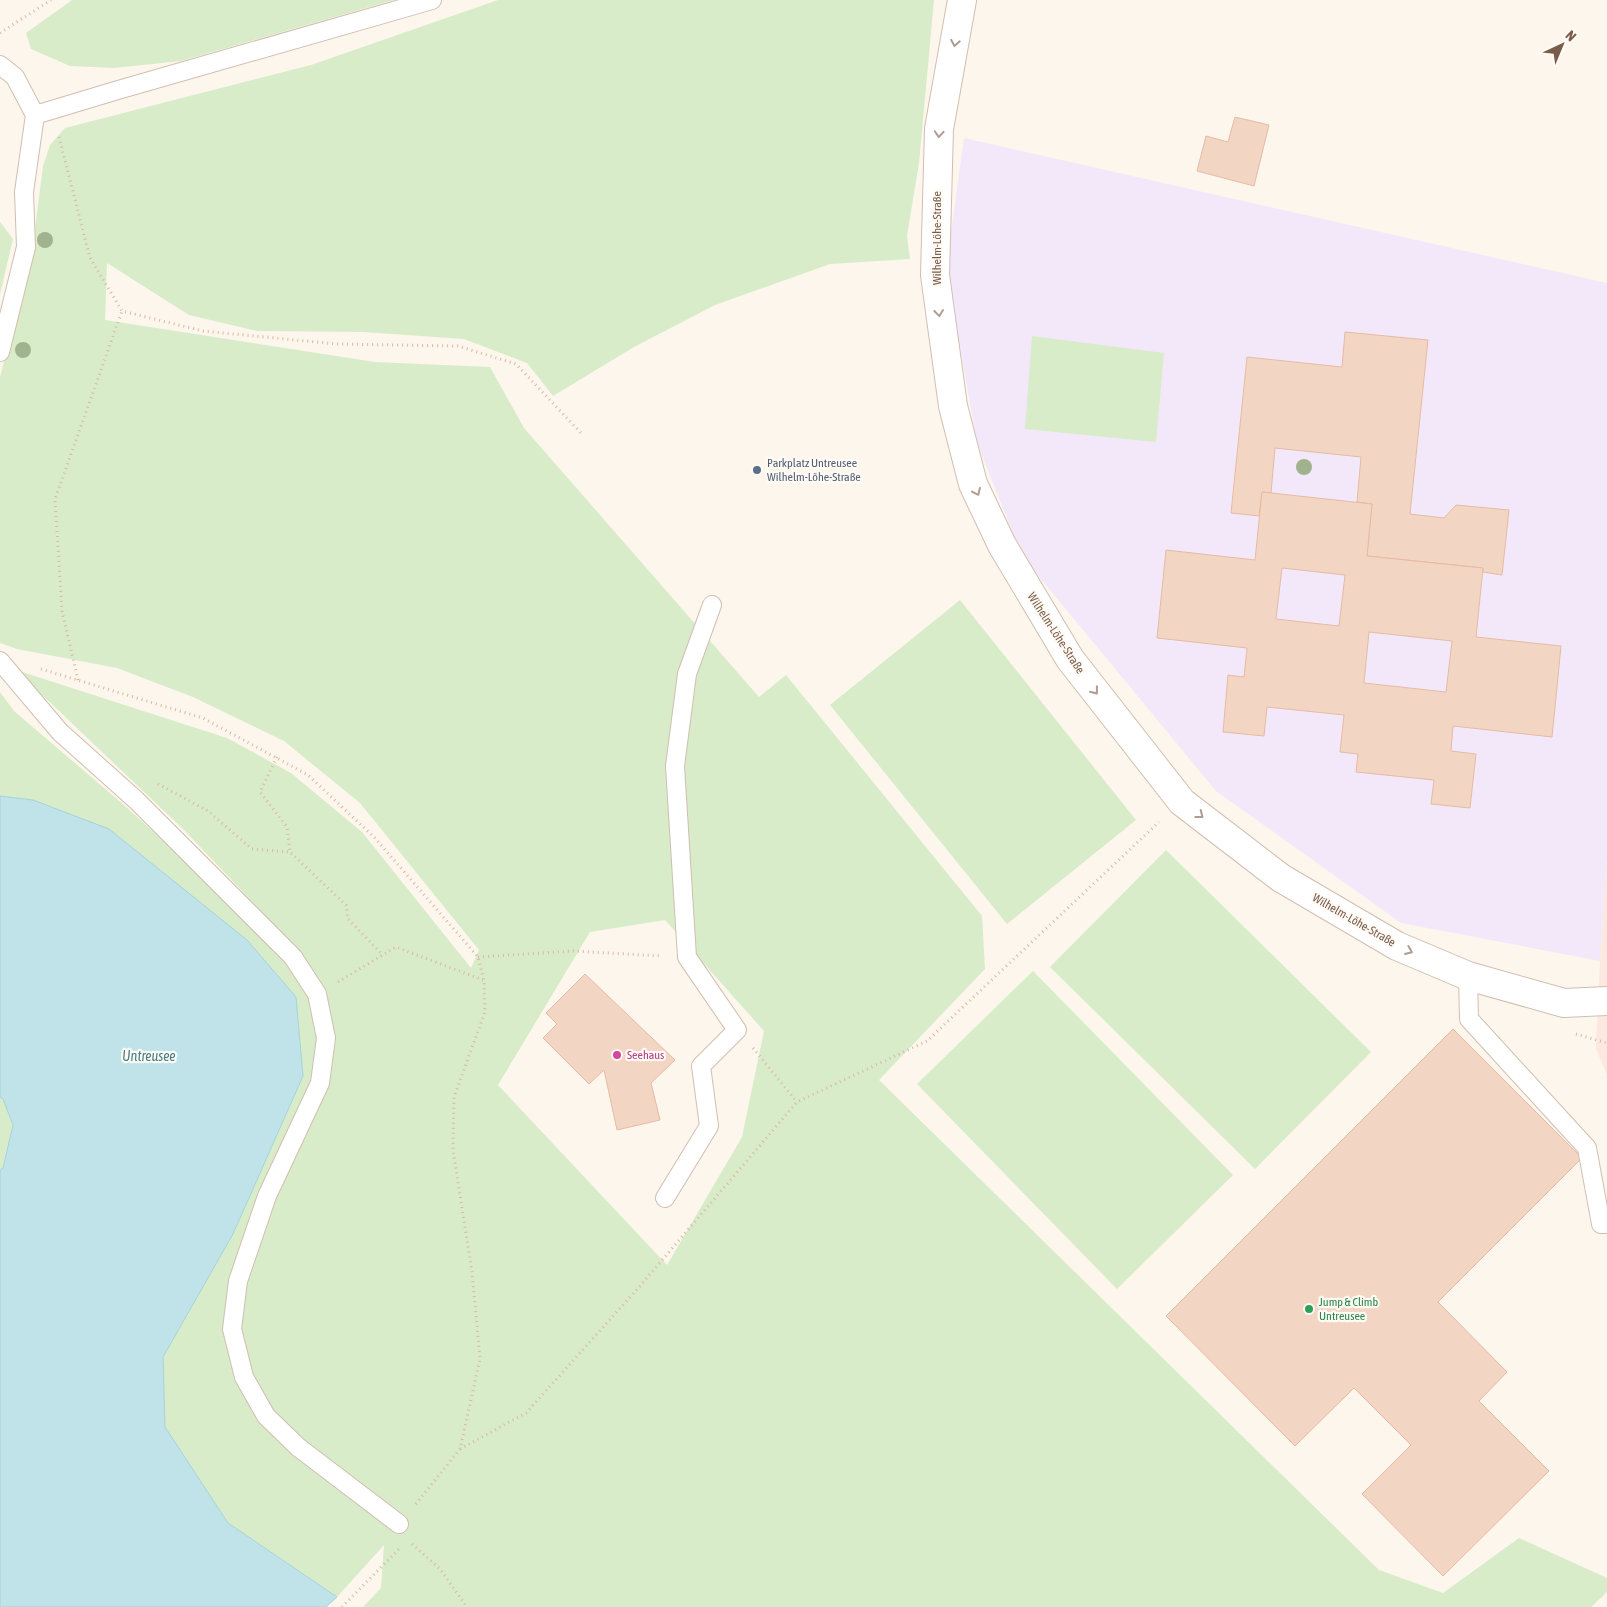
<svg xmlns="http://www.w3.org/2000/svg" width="1607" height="1607" viewBox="0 0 1607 1607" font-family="'Asap Condensed',sans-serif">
<rect width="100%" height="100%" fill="#fdf6ec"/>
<polygon fill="#fde8e0" points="1607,857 1607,1075 1596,1049 1600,961"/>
<polygon fill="#f3e8fa" points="964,138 1607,283 1607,857 1600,961 1401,923 1216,791 1022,556 977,443 946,269"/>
<g fill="#d8ecc9" fill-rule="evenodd">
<polygon points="72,0 394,0 181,61 114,68 70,66 31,49 26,33"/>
<path d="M498,0H934L919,163L907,236L910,259L830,264L715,305L634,347L553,396L527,363L464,339L363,332L257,331L189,315L107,263L105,320L375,362L490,367L524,428L759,697L786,675L982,916L985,969L879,1080L1379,1570L1443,1593L1519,1538L1607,1578V1592L1591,1607H363L381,1588L384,1545L337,1597L228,1523L165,1427L163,1357L233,1234L33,800L0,796V692L14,711L124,805L198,872L299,951L184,830L16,670L227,738L291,773L362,832L471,968L479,950L360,803L284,741L193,697L117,668L17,649L0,643V377L32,252L43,166L50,145L65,128L311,65ZM665,920L764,1031L742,1137L667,1265L498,1085L590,932Z"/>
<polygon points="0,222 13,239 0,294"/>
<polygon points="1032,336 1164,353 1156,442 1025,429"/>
<polygon points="960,600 1136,820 1007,924 830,705"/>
<polygon points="1166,850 1371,1052 1255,1169 1050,967"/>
<polygon points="1033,971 1233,1175 1117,1289 917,1084"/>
<polygon points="0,1097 3,1099 13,1125 3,1168 0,1170"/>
</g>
<polygon fill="#bfe3e8" stroke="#a5d3da" points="0,796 33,800 109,829 247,940 296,997 303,1076 233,1234 163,1357 165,1427 228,1523 337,1597 326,1607 0,1607 0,1170 3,1168 13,1125 3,1099 0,1097"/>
<g fill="#f3d5c3" stroke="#e6bba3" fill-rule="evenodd">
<polygon points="1235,117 1269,125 1254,186 1197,171 1206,136 1228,142"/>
<polygon points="1345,332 1428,340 1410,514 1444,518 1456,505 1509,510 1502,575 1483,572 1483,568 1367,556 1372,504 1357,502 1361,457 1275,448 1271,493 1262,492 1259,516 1231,513 1247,357 1342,367"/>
<path d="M1262,492L1372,504L1367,556L1483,568L1476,637L1561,646L1552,737L1453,726L1451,751L1476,754L1470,808L1431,804L1434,780L1356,772L1358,754L1340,752L1344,715L1267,707L1264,736L1223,732L1228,675L1244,677L1247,648L1157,638L1166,550L1255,560ZM1282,568L1345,575L1339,626L1276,619ZM1369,632L1452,641L1446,692L1364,683Z"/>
<polygon points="585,974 675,1060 651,1083 660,1120 617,1130 604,1070 589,1084 543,1038 557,1024 546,1013"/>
<polygon points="1453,1029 1582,1158 1438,1302 1507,1372 1479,1401 1549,1471 1443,1576 1362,1494 1411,1445 1354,1388 1295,1446 1166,1316"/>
</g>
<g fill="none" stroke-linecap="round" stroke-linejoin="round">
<g stroke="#d1beb0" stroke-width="20">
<g id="service">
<polyline points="0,65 15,77 35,115 24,192 26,247 0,352"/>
<polyline points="35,115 118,90 432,0"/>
<polyline points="0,661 60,732 136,800 293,957 317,994 326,1038 320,1083 267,1196 238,1281 232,1329 244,1377 266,1416 298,1447 399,1524"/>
<polyline points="1468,976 1469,1019 1587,1148 1601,1224 1607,1224"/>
<polyline points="665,1198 709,1126 701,1066 737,1030 687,957 675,766 687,674 712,605"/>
</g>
</g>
<g stroke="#d1beb0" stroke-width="30">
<polyline id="minor" points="962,0 939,129 935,275 953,406 973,484 1002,545 1070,659 1182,802 1281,878 1397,946 1468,976 1564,1003 1607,1001"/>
</g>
<g stroke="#d9b8a5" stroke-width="3" stroke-dasharray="1 4" stroke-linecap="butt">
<polyline points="0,33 51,0"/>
<polyline points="59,137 90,258 122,311 203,331 337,344 458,346 516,364 581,433"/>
<polyline points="41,669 203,718 308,775 374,837 478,957 484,981 485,1012 454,1097 453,1150 472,1272 480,1359 460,1449 415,1505"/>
<polyline points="78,680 62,611 55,499 122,311"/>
<polyline points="277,757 260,792 287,827 290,852 346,905 348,919 383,955"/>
<polyline points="158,784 208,811 252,849 290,852"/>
<polyline points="478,957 573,951 662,956"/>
<polyline points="338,982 396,947 483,980"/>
<polyline points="1576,1034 1607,1043"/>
<polyline points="753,1048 797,1102"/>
<polyline points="460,1449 526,1413 640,1286 797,1102 927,1041 1159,822"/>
<polyline points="412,1544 440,1569 467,1607"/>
<polyline points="342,1607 400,1548"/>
</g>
<use href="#service" stroke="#fff" stroke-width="18"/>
<use href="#minor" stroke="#fff" stroke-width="28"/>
</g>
<g fill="#a0b28e">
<circle cx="45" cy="240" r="8"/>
<circle cx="23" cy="350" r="8"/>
<circle cx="1304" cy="467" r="8"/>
</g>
<defs><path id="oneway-chevron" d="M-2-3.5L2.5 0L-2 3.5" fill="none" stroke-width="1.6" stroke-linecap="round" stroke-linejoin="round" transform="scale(1.25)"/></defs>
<g stroke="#af9d94">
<use href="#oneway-chevron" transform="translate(955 43) rotate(100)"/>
<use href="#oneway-chevron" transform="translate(939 134) rotate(94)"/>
<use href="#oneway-chevron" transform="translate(939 313) rotate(83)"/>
<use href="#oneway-chevron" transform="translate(977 492) rotate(65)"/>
<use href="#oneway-chevron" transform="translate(1095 691) rotate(52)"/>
<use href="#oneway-chevron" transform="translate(1200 815) rotate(38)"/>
<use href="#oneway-chevron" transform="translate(1409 951) rotate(23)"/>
</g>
<circle fill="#5c6f8a" stroke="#fffaf3" stroke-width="2" cx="757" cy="470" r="5"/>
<circle fill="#d1479c" stroke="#fffaf3" stroke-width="2" cx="617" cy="1055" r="5"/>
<circle fill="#2e9e5b" stroke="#fffaf3" stroke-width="2" cx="1309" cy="1309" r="5"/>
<g text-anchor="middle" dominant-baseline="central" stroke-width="4.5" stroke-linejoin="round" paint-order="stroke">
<g font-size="12" fill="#7a5c4d" stroke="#fffaf3">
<text transform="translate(937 238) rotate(-90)">Wilhelm-Löhe-Straße</text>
<text transform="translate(1056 633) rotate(57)">Wilhelm-Löhe-Straße</text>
<text transform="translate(1354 920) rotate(30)">Wilhelm-Löhe-Straße</text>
</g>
<g font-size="12" fill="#4e5e75" stroke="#fffaf3" text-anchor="start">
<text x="767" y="463">Parkplatz Untreusee<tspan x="767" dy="14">Wilhelm-Löhe-Straße</tspan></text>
</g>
<g font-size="12" fill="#b23c85" stroke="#fffaf3" text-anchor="start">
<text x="627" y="1055">Seehaus</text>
</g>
<g font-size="12" fill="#27864d" stroke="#fffaf3" text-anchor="start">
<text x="1319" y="1302">Jump &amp; Climb<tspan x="1319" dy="14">Untreusee</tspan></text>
</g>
<g font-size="14" font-style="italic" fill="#437c86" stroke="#fffaf3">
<text x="149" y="1056">Untreusee</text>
</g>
</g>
<g transform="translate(1562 45) rotate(44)" stroke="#fffaf3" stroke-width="4" paint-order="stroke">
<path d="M0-4L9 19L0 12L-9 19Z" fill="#7a5c4d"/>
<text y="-8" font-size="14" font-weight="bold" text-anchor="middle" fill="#7a5c4d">N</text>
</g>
</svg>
